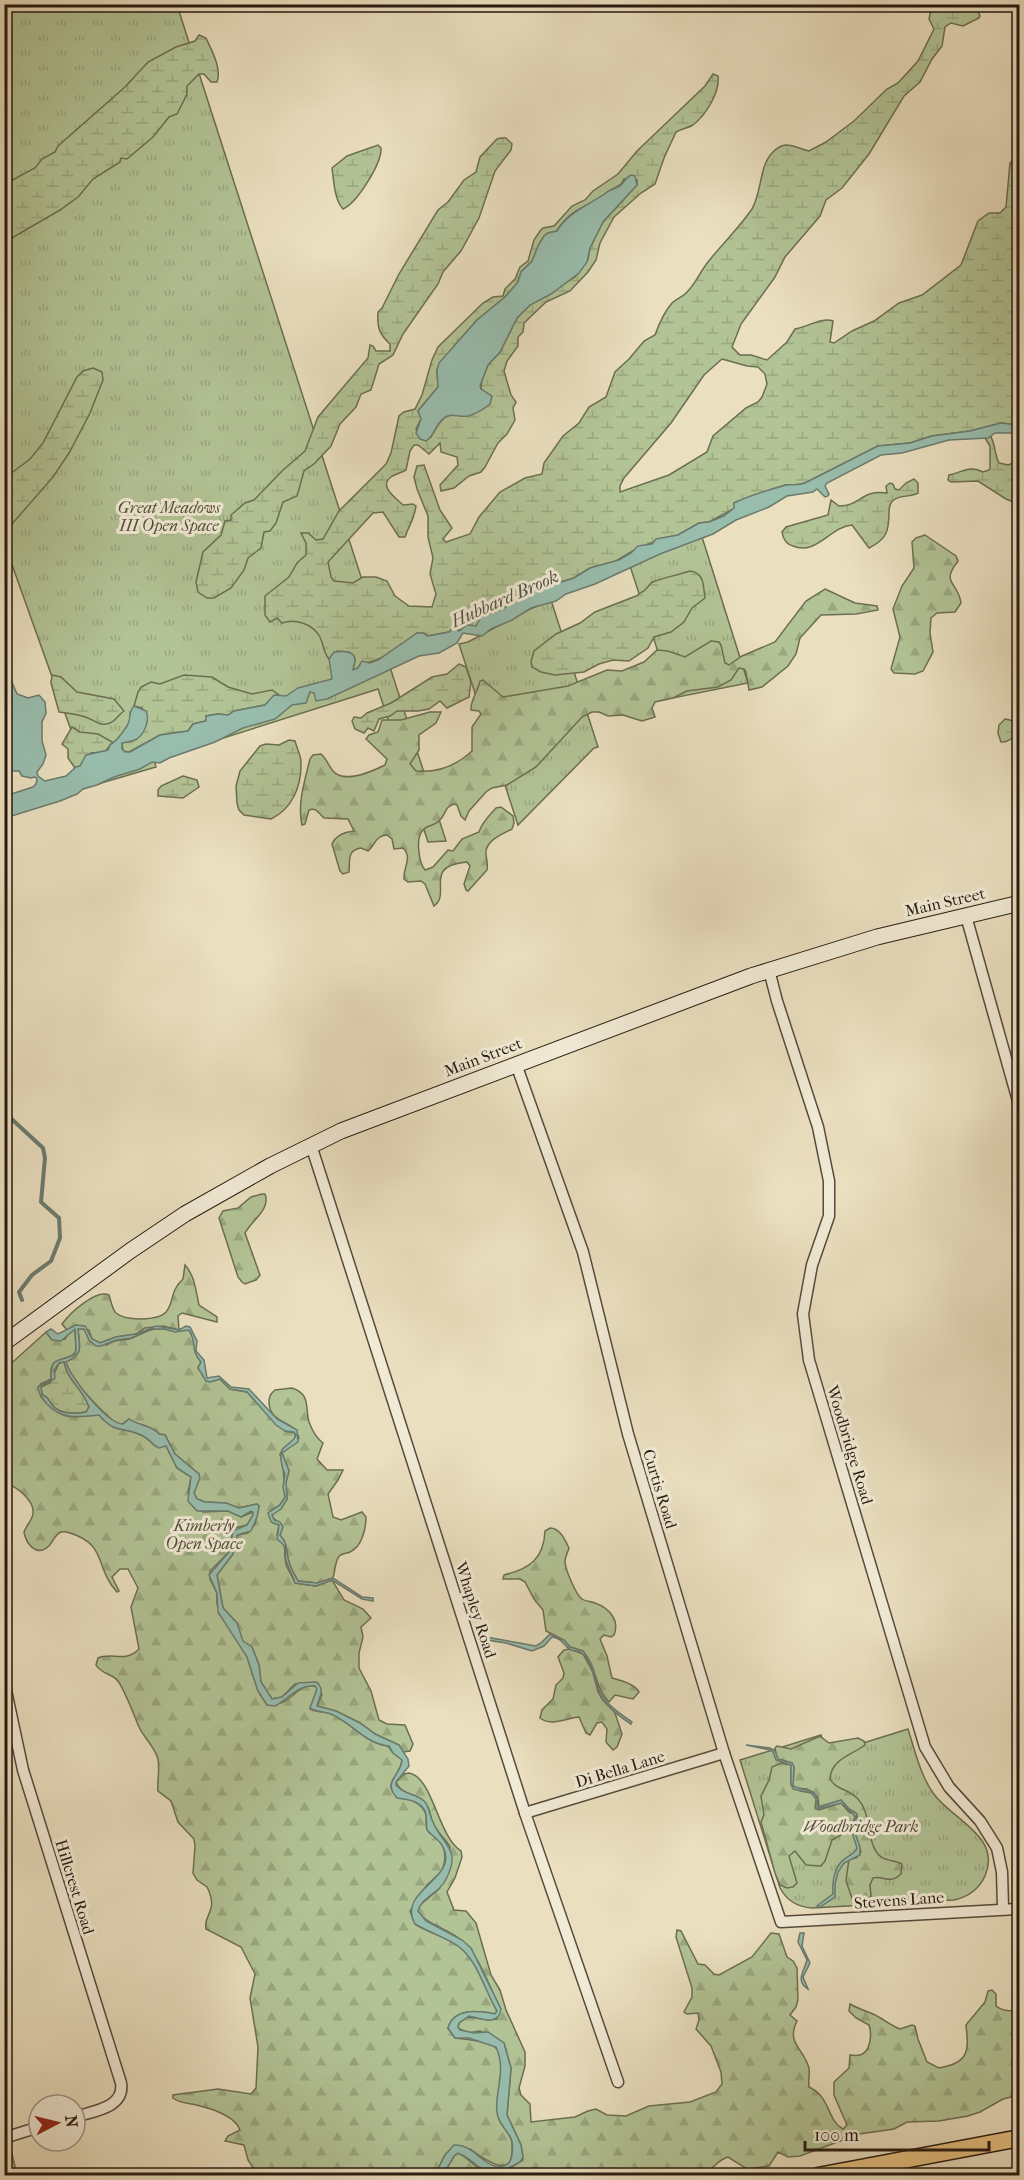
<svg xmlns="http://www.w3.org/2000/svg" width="1024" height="2180" viewBox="0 0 1024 2180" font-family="'IM FELL French Canon',serif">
<defs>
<pattern id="grass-tufts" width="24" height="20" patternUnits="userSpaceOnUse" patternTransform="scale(1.5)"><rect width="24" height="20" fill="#b2c395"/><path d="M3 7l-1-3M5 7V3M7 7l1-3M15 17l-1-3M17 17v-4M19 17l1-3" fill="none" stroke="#99a77f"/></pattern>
<pattern id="forest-firs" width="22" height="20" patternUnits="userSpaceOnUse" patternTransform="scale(1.5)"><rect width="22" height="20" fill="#b2c395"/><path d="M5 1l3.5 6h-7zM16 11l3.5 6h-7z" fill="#99a77f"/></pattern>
<pattern id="wetland-marsh" width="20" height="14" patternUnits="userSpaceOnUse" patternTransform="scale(1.5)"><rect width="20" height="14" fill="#b2c395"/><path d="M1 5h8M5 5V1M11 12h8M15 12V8" fill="none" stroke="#99a77f"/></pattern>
</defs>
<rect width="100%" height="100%" fill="#eadfbf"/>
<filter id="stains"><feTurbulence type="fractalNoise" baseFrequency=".00333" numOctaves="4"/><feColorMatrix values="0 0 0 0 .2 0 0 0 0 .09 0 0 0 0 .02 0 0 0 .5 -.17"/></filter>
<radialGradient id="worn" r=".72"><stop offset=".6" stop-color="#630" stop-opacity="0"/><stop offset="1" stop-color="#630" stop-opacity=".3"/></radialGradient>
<g fill="url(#grass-tufts)" stroke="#6c6e52" stroke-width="1.5">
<polygon points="5,5 177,5 446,841 428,842 378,689 154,760 156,767 91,786 5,545"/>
<polygon points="702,537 748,683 673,698 630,566 659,552"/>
<polygon points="551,600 598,747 594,748 518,825 459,644 468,642 528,610"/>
<path d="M908,1729C915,1751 920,1774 933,1793C952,1820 1002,1836 985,1876C979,1889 968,1897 954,1900L812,1908C797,1907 787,1901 780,1888L740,1760L821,1735L828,1754Z"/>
</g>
<g fill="url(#forest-firs)" stroke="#6c6e52" stroke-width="1.5">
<path d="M925,535L956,556L958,561C940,584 958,581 961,603L955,612L937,613L931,618L930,633L933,652L923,671L915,674L894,673L891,669L900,637L893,609L902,586L914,568L912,542L916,538Z"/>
<path d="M825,589L855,603L877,606L878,610L856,614L821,615L800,638L796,654L788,666L762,687L749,690L746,672L744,669L739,668L731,680L718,687L687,691L673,698L655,702L652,708L655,717L642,721L623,715L608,716L599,712H592L582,717L536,767L507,785L492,788L486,792L469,811L465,820L461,816L457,805L454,804C444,807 446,815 439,821C434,826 427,825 423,830C415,838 419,863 425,870L433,867L448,850L453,851L462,839L479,832C482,822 490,815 496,808L501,807L513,816L514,823L512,829C502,834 484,841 486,855C487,861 488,864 487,870L468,891L466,890L464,884L470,866L467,862C422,866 452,893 434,906L425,884L421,881L408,882L404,879C403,867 413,858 403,848L394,849L392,839L387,835C376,835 375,845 368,851L361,848C347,850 350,860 349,872L343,874L340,871L332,844C336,835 345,832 354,831L348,819L324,818C319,814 317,807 309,810L305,824L302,825C297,804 305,780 310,759L313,755L321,754C327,759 328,765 333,771C344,784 373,771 385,765L387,759L366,739L369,735L378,732L382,720H401L430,712H441L436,723L419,735V750L410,764L416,771C438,773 456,766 472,751V727L481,714L479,711L471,710C470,701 478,691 480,681L483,680L503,697L568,686L607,670L622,671L644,662L657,650L668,651L685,657L711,641L719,642L721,645L725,663L729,665L742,656L775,642L806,601Z"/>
<path d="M262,1194H265C271,1209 252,1220 245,1233L260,1275L256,1280L245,1284L242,1282L238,1277L219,1218L223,1211L238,1208L251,1197Z"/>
<path d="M185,1265C195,1276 196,1292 199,1305L217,1317V1322L182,1313L178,1316L179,1330L163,1326L145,1328L136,1334L116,1337L100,1343L92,1339L89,1330L76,1325L67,1330L62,1324C70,1313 96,1289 109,1295C111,1301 112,1309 116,1313C125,1321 158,1321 166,1312C175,1301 169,1292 183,1279Z"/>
<path d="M75,1329L76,1349L75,1354C60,1363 49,1356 51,1379L41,1384V1397C63,1421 68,1418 99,1414C117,1436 123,1425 143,1436C148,1438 151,1443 155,1446H166L177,1468L191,1477L188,1493L203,1512L228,1511L241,1517L253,1512L254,1514L247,1525L235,1528L232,1534L230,1551L210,1571V1579L217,1593V1604L247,1657L258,1691L267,1705C272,1704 279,1704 283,1702C296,1696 299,1684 315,1686L317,1689L310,1709C318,1713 326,1711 334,1715C353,1724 366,1744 388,1746L393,1753L402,1759C402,1776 379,1783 399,1798C409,1798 423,1803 426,1815C427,1820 425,1824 427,1829C430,1835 429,1832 434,1836C446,1845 447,1858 442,1871L427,1885L410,1911L415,1924C428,1932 445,1937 458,1946C477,1959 486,1991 497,2011L495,2014C479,2011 454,2007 448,2028L455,2038C463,2039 489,2041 495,2047C506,2057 499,2092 498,2106C496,2125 506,2126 511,2139C513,2143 512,2149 512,2153C511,2180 480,2156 470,2149L445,2155L435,2175H251L254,2169L248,2160L244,2145L225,2141L228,2136L240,2130C236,2117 213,2109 200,2106C191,2103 180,2104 173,2098V2095L218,2089L251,2094L256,2088L258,2047L250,1998L255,1974L241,1947L206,1929C204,1920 209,1917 211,1908C213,1901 210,1893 207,1887L197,1880L193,1873L195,1846L194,1839L178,1822L171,1801L158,1791C157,1781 160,1771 158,1759C155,1747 144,1738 139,1727C134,1715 125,1691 118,1681C113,1674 101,1674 96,1665L98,1658C112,1652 126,1663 139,1649L131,1607L138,1588L128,1569H120L112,1577L119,1591L117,1592C94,1567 108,1545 70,1533C67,1532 64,1531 61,1532C55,1534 53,1542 49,1546C36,1558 26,1543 24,1532C26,1526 32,1520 33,1514C35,1501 16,1485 5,1484V1366L14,1361L46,1332L52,1340L65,1339L68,1334Z"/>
<path d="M78,1329H84L91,1342L107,1345C115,1339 120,1341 129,1339C139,1336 146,1330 156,1329C168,1328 176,1331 189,1330C197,1341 192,1351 201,1362L198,1368L210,1382L220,1379L230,1389L247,1392L285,1431L295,1433V1439L280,1454C285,1471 284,1480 285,1497L280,1505L270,1511L273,1523L279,1525L277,1535C290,1551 282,1549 286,1564C288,1571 293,1576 295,1583L316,1586L332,1580L344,1600L363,1609L371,1618L361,1627L363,1637L359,1653V1668L371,1691L379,1720L387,1724L405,1725L413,1744L410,1751L403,1752L399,1745L375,1734L360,1723L336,1711L317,1706L322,1695L318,1683L295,1684L282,1697L272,1699L261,1682L259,1665L252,1647L242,1641L237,1623L223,1608L217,1575L233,1554L237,1535L248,1533L255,1524L259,1506L257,1504L238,1508L226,1503L205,1502L197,1499L194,1493L199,1478V1474L175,1454L165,1435L159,1434C152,1425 139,1426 129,1419C125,1422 122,1426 117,1423C109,1420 79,1387 74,1379C70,1374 67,1368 65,1362C85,1353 79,1347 78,1329Z"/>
<path d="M292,1388C311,1394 305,1408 309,1422C312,1430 316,1438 323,1443L317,1459L327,1470H343L338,1480L328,1494L333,1517L341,1520L362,1512L366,1517C366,1528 362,1547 350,1552C346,1554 340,1553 338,1558C335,1563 335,1572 333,1578L317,1583L298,1581C294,1574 289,1566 288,1558C286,1548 287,1543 280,1535L282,1525L272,1517L274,1512L281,1509L287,1499L286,1482L289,1471L282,1453L299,1438L296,1430C286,1421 270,1420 269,1403C269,1397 270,1394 275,1390Z"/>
<path d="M550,1528C560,1528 565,1540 569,1548C568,1552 565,1557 565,1561C565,1569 576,1595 582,1599C586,1602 591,1601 595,1603C609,1608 620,1620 614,1635L611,1637L604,1635L600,1639L607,1656L612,1678C620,1680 635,1684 639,1692L633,1699L615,1695L609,1702C595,1688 597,1668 583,1651L570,1647L564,1640L546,1631L543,1610L534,1599L525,1582L520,1579H503L504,1575C529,1569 544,1559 545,1531Z"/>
<path d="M570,1649L583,1654L595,1676L598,1692L615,1713L622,1734L617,1747L613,1750L606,1742L607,1729L602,1722L597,1723L590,1735L586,1733L579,1717C566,1718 551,1727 540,1718L542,1710L553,1699L556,1685L563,1678L564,1673L558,1657L564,1650Z"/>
<path d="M818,1737H821L829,1743L858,1738L864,1741L865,1745C852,1755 831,1759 830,1779C836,1790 849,1789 857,1798C873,1814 865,1842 880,1856C885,1861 895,1860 902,1864L901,1874C889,1885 884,1875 873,1878L870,1885L871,1896L867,1901L855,1903L853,1901L846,1881L849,1859L856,1858L861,1852L854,1830L858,1819L856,1813L849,1809L841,1800L819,1807L818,1797L807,1789L796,1788L793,1786L794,1767L786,1761L777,1759L775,1748L777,1746L791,1749Z"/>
<polygon points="781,1763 791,1765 791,1784 800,1791 812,1793 816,1799 815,1808 819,1810 841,1803 849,1812 854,1814 855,1819 848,1826 846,1832 832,1840 825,1861 821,1866 806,1865 795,1851 789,1856 797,1883 793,1887 787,1888 780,1885 775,1873 761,1822 764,1815 761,1796 769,1780 772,1767"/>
<path d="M409,1773C433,1777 438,1837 461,1851L462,1857L455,1878L447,1892L454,1910L466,1911L476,1923L491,1975L500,1990L506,2010L525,2052V2066L519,2088L521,2095L530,2104L531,2122L575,2117L588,2111L596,2109L607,2115L626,2116L649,2106L690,2102L716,2092L722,2084L721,2072L711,2046L696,2029L699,2020L698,2013L687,2014L684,2012L692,1997V1988L676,1937L677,1930L681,1931L698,1964L705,1965L714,1974L719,1975L752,1957L771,1933L779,1934L787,1957L793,1961L797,1968L798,2000L796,2007L790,2015L797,2021C786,2044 803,2047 809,2068C810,2075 808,2081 809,2087C831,2097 827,2121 843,2129L847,2125L834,2095V2082L849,2068L850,2055C853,2055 856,2056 860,2055C871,2052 872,2034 869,2025L856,2018L849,2011L850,2004C857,2008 865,2011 873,2014C882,2018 890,2025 900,2029L912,2025L915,2026L918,2039L927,2062L939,2068C969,2063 969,2051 966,2025L985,2002L988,1991L992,1990L996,1994V2006C1002,2011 1012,2012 1019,2009V2095L1003,2099L980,2112L968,2116L939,2121L907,2122L894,2129L859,2134L800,2156L788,2157L778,2152L769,2166L747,2169L728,2157C717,2160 713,2170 703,2174C693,2178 683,2171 673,2176L443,2175L454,2156L458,2153C466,2156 471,2163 478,2168C493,2178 509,2170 523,2160L521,2145L507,2115L511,2068L504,2043L480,2031L468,2033L458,2028L459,2023L468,2017L489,2020L497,2019L500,2007C488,1985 481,1959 463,1942C450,1928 429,1927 417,1911L419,1906L440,1888L450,1847C445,1838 437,1832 433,1823C429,1815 431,1807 423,1801C414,1793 401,1795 396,1782L404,1774Z"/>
<polygon points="7,2147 11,2150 17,2175 5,2175 5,2148"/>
</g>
<g fill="url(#wetland-marsh)" stroke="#6c6e52" stroke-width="1.5" fill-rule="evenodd">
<path d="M932,5H942L949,10L976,6L980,16L979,18L963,26L951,23L945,27L942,46L932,59L920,82L904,96L869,154L842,188L826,200L820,216L785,257L775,277L741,324L732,347L740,355H751L767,360L787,342L795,329C807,327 822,317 833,321L830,342L834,343L852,331L874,321L899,303L922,295L961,265L978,221L989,213H1000L1006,207L1010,163L1019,156V425L1001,423L970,431L932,436L910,443L878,446L805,483C798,486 793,484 786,485C768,490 752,496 734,503L735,508L709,522L699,523L678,535L661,539L636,549L616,561L590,568L574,578L545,587H536L504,608L484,616L476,626L468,625L463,630H458L456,628L449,632L428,636L424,633H417C401,646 380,663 361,663L358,668L353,670L355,660L349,652L337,651L329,659C323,652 324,645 320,637C313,624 295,618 282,623L277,618L270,622L265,615V596L289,577L297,563L306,555V543L301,533H308L316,540L323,539L339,511L386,464L391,453L399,416L404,412L415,409L422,395L432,360L438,347L483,303L493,297L503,296L505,289L515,279L520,267L528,261L534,240L540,231L543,228L554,226L572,206L585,200L593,191L618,174L637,151L705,86L713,74L718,76C720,92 706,115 693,125C688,128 681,129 676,132L664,158L655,184L641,193L614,217L600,243L596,260L588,272L570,291L546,302L524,323L523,332L518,337V346L507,361L504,371L511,395L516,402L513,408L515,420L507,434L498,443L485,467L481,472L469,476L454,488L441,491L440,485L458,465L457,457L441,452L440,443L429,454L418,445H414L410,451L406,470C401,473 395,474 391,477C378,486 396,498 403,505L413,504L416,506C414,520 409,525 405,537H399L383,512L373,513L328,562L331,577L334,581L353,583L363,577H376L387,581L395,596L409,606L432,607L436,594L430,574L433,558L428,537V516L417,489L414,477L417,466L424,465L440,510L452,528L443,539L446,542L470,534L479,517L500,492L525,478L542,474L544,463L563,436L579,423L589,407L606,397L615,372L629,359L644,341L655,335C659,324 664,312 672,303C676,299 683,297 687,292C696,283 700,272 708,262C722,244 739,228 752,209C762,192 759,167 772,153C786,138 794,148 809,151L826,142L854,121L887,89L898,83L918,61L934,29L929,19ZM624,179L637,180V185L603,222L590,248L588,259L575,277L530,305L517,318L500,352L488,365L482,379L481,389L464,416C443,412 441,420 431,437L416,429L421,419L418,411L438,387L437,370L455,345L477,320L505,297L518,282L521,272L532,261L538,246L544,236L548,233L557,231C567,213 581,208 598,200C603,197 605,193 609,191C616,186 621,187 624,179ZM722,359L747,366L758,367L765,374L767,384L762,397L758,402L746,408L713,436L707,452L669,475L620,492V486L624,478L671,423L704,375Z"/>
<path d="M199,35L206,38C212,51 222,69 217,82H211L204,74H199L187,86V94L177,114L169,117L153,137L127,159L121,158L120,162L93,179L78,197L60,210L5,242V184L35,168L42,159L55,152L58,146L125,87L148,62L176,47L195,41Z"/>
<path d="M501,138H506L512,144L511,150L495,171L479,218L461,251L443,272L438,284L403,334L393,355L379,364L371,390L361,394L356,407L340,424L331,446L314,464L304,471L297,496L283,502L276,523L270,531L264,532L261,548L248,558L244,570L231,588L214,598H207L198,592L196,582L203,552L221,535L225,521L231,520V515L245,503L254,500L282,471L305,451L318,417L368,358L370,345L373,346L376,351H390V344C379,334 377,327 378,312L382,308L399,274L438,210L448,202L464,180L476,172L480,157L497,139Z"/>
<path d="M378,145L381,148C382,163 357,203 343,209C334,199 334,181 332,168L347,156Z"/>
<polygon points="93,368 102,372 103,380 90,413 69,453 53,477 5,532 5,478 30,459 43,443 77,377 83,371"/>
<path d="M990,435C996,445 994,454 999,463L1008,465L1019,461V504L1006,499L978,481L951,482L948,480L949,475C963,472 970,465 983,472L989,470L990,468V446L985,438Z"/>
<path d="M914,479L918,483V493C910,498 896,494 891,503C889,506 889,509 889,512C889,531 887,539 869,548L852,525C830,527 816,556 793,546C786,544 783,540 782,532L786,527L828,515L831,500L839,506C861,506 861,489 887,493L886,486L890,483L893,484L895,489L899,490L906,483Z"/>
<path d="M690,571C705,573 703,586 705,598L692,608L684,622L671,632L654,637L648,648L629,661L613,660L599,664L584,672L555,675L541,672L532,667L531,662L534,651L556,634L580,623L595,612L636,596L645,590L652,582C664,578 677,575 690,571Z"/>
<polygon points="459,664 466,667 471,682 469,697 447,708 440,701 429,709 418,711 397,711 390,716 379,719 374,731 368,728 364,733 355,729 352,721 354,717 361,718 367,713 391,703 432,677 447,674"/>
<path d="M52,675L61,677L77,692L114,699L124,711C118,715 116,721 110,723C100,727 96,721 88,718C79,714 68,713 59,712L51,683Z"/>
<polygon points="184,675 212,677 228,687 252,694 272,690 282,697 276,695 265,705 234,711 228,715 218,714 206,716 206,721 193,724 188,731 160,735 129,752 123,751 122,743 144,729 147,720 142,708 134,706 138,692 141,687 151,682 160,684"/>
<path d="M1005,719C1012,720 1018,722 1020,729C1016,735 1009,743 1001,742L998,733L999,725Z"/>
<polygon points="72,727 80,732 98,734 114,743 111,744 105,752 91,753 80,766 75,768 68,758 68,749 62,744"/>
<path d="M289,740L295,741C297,749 302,757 301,765C301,787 292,809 271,819L244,815L239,810L237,803L236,786L240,771L260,746L266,744L279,745Z"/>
<polygon points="183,776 197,780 199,787 183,798 158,796 158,790 161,786"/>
<path d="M64,1362C68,1382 83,1388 89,1407L86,1412C75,1414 60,1415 52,1405C48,1399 48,1397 42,1395L41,1387L50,1383L59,1363Z"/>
</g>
<g fill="#98bdad" stroke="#6a7b6e" stroke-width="1.5" fill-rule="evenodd">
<path d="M631,175L635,176L637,185L603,222L590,248L587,262L579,273L551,294L530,305L517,318L500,352L488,365L480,386L481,389L492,396L490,404C484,409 475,414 468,416C459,418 451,412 444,418C435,424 435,436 426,441L420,439L416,433L421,419L418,411L438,387L437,370L439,363L477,320L505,297L518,282L521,272L532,261L538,246L544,236L548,233L557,231C569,211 591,204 609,191C612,189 618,188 621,185C625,181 625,178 631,175Z"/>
<path d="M1001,423L1019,425V433H995L988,438L949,440L902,453L881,455L827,483L825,486L829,494L828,496L825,497L817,489L813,492L787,496L769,507L736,520L713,534L660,554L595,584L566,594L556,601L531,608L512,620L491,629L482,636L463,633L457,643L439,653L419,656L327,699L316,701L314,693L310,692L306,703L292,705L275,719L243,728L215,742L169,758L160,763L152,762L140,769L114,777L97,785L83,789L77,794L60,801L5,818V796L33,787L36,784L37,779L35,777L31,778L22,776L19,771H11V758L5,746V675L11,680L17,694L28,698L39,695L45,702L46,713L42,722V741L46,755L43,764L37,772L38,776L45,781L66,776L76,767L80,766L86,755L108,750L110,745C116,742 123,732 127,726C132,719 127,714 134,706L146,711C150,720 145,733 137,739C132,742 126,742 122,743V749L125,752H130L160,735L188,731L193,724L206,721V716L218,714L228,715L234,711L265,705L274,695L286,696L298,688L332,679L329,659L334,652C341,651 356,650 355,661C355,664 353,666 353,670L358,668L362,661L370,663L378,660L417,633H423L428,636L449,632L454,627L459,631L467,625L476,626L481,617L504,608L536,587H545L574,578L590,568L619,560L631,553L638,546L652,544L656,539L678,535L699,523L709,522L724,516L734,508V503C751,495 768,490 786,485C793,484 798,486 805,483L878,446L910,443L932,436L970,431Z"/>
<path d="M76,1325L85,1326L92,1339L100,1343L116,1337L136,1334L156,1326L179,1330L186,1326L190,1327L197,1341L196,1351L204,1360L207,1378L219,1376L231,1387L249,1389L277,1419L297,1430L298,1442L282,1453L289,1471L286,1482L287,1499L281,1509L272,1515L274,1520L280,1522L283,1527L280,1535C289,1547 285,1545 288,1558C289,1566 294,1574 298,1581L317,1583L333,1578L362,1597L373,1598V1601L362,1599L332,1580L316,1586L295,1583C291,1568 283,1564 286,1547L277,1539L279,1525L271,1522L268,1513L280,1505L285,1497L283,1487L285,1474C282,1469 282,1465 281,1459C278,1445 292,1446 296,1435L294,1432L285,1431L276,1425L247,1392L230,1389L220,1379L210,1382L206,1381L198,1368L201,1362C190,1350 197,1342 189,1330L175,1332L164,1329H152L131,1338L116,1340L101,1346H96L89,1340L84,1329H78C79,1347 85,1353 66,1362C70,1377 107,1424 123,1424L129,1419C139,1426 152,1425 159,1434L165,1435L175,1454L199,1474L200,1478L194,1493L197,1499L205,1502L226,1503L239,1508L257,1504L259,1506L257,1517L251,1531L237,1535L233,1554L217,1575L223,1608L237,1623L243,1641L252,1647L259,1665L261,1682L272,1699L282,1697L298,1683L316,1682C326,1690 319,1696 317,1706L336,1711L360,1723L375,1734L399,1745L408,1759L409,1766L396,1782V1785C404,1795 415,1793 424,1801C430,1807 429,1815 433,1822C442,1845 463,1849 445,1881C439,1893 421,1898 418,1911L426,1921L462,1940L471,1948L501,2009C499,2026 481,2019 469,2016L459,2023L458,2027L460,2030L474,2033L488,2032L504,2043L511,2068L507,2115L521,2145L523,2157C520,2164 515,2164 508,2168C482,2180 479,2162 458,2153L454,2156L443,2175H435L445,2155L454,2145C474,2143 485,2171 504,2166C513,2164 513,2149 512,2141C510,2134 501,2126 498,2117C492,2096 508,2073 496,2047L469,2038H455L448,2028C454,2007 479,2011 495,2014L497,2011C485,1991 477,1959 458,1946C445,1937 428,1932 415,1924C396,1890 460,1879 443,1847C439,1839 432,1836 427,1830C426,1825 427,1819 426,1814C423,1801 407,1799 397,1798C382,1781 401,1776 402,1760L393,1753L389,1746C366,1744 353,1724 333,1715C326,1711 318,1713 310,1708L317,1689L315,1686C298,1684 289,1699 275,1706L267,1705L258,1691L247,1657L218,1612L217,1593L209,1575L230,1551L233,1531L247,1525L253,1515V1512L251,1511L241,1517L228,1511H197L188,1501L191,1477L177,1468L166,1446L159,1448C153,1445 149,1439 143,1436C123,1425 117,1436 99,1415C78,1417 62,1420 47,1404C42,1398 39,1395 38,1387L51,1379C51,1354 58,1364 75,1354L76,1349L75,1329L61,1341L52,1340L46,1332L51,1329L58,1334ZM64,1362C69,1383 82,1387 89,1407L86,1412C75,1414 60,1415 52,1405C48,1399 48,1397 42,1395L41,1387L55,1378L54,1370L59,1363Z"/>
<path d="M550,1634L564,1640L570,1647L583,1651C596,1667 593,1675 600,1692C605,1704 622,1715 632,1722L631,1724C620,1717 610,1709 602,1699C593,1687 595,1661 580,1652C578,1651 574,1651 571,1650C563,1646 564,1639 552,1637L544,1646L532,1651L506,1643L480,1639V1636L536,1646L541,1643Z"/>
<path d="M746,1745L770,1748L775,1751L778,1759L792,1763L794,1767L793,1786C808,1793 817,1785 818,1807L841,1800L849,1809L857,1814L854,1830L860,1847V1855L844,1863L838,1872L835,1884V1897L820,1907L817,1906L833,1894C832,1883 834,1869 842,1861C847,1856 854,1855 857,1848L852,1832L855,1816L841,1803L816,1809V1799L812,1793L793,1789L791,1784V1765L776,1760L773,1752L770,1750Z"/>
<path d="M800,1933H804L802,1946L810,1963L803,1977L808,1989C795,1981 804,1972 807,1960L798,1942Z"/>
</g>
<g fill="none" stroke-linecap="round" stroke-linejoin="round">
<polyline stroke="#6a7b6e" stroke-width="4" points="4,1112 43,1148 45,1158 41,1202 59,1218 60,1238 51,1261 32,1275 19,1292 22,1300"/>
<g stroke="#574a3c" stroke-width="13">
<g id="minor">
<polyline points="966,916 1020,1108"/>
<polyline points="769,970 777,1001 818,1127 829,1181 829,1216 812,1265 803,1314 809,1360 925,1747 949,1787 980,1821 997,1848 1002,1872 1003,1908"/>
<polyline points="516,1064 583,1252 628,1434 724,1753 781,1922 1020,1909"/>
<polyline points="311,1145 525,1813 618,2082"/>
<path d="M4,1681L23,1770L121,2083C125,2108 93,2111 75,2117"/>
<polyline points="525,1813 724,1753"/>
<polyline points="4,2138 39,2127"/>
</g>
</g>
<g stroke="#261910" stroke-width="17">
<polyline id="secondary" points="4,1343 130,1251 185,1214 270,1166 341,1131 751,976 877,937 1020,903"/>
</g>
<g stroke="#261910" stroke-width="19">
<polyline id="primary" points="818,2176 1020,2138"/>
</g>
<use href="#minor" stroke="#f1ead5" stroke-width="10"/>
<use href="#secondary" stroke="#f1ead5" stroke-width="15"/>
<use href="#primary" stroke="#e5c080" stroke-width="16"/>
</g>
<g text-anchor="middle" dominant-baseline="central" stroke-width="6" stroke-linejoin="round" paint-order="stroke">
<g font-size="16" font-style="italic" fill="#504c38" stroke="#f1ead5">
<text x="169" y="507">Great Meadows<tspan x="169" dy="18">III Open Space</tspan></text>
<text x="204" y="1525">Kimberly<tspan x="204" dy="18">Open Space</tspan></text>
<text x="861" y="1826">Woodbridge Park</text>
</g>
<g font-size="16" fill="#261910" stroke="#f1ead5">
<text transform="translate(945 902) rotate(-13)">Main Street</text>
<text transform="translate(483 1057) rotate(-21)">Main Street</text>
<text transform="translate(850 1445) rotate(73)">Woodbridge Road</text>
<text transform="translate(660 1489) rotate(73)">Curtis Road</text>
<text transform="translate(476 1610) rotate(72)">Whapley Road</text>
<text transform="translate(620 1769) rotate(-17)">Di Bella Lane</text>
<text transform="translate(75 1887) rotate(73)">Hillcrest Road</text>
<text transform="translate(899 1900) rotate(-4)">Stevens Lane</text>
</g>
<g font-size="18" font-style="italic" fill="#4e5247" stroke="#f1ead5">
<text transform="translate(505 599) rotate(-24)">Hubbard Brook</text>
</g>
</g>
<rect width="1024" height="2180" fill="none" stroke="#eadfbf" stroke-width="24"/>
<rect x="6" y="6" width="1012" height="2168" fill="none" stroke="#261910" stroke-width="3"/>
<rect x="12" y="12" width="1000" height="2156" fill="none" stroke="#261910" stroke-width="1.5"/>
<g transform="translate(57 2123) rotate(83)"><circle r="28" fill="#f1ead5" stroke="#a09686" stroke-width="1.5"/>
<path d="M0-4.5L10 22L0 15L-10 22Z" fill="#8f2418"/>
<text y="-9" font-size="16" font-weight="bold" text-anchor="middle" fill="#261910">N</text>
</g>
<path d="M805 2141v9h184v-9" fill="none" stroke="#261910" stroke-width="3"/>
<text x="814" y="2141" font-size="18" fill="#261910" stroke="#f1ead5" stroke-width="4.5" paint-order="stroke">100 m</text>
<rect width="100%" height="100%" filter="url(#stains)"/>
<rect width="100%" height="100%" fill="url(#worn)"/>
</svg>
